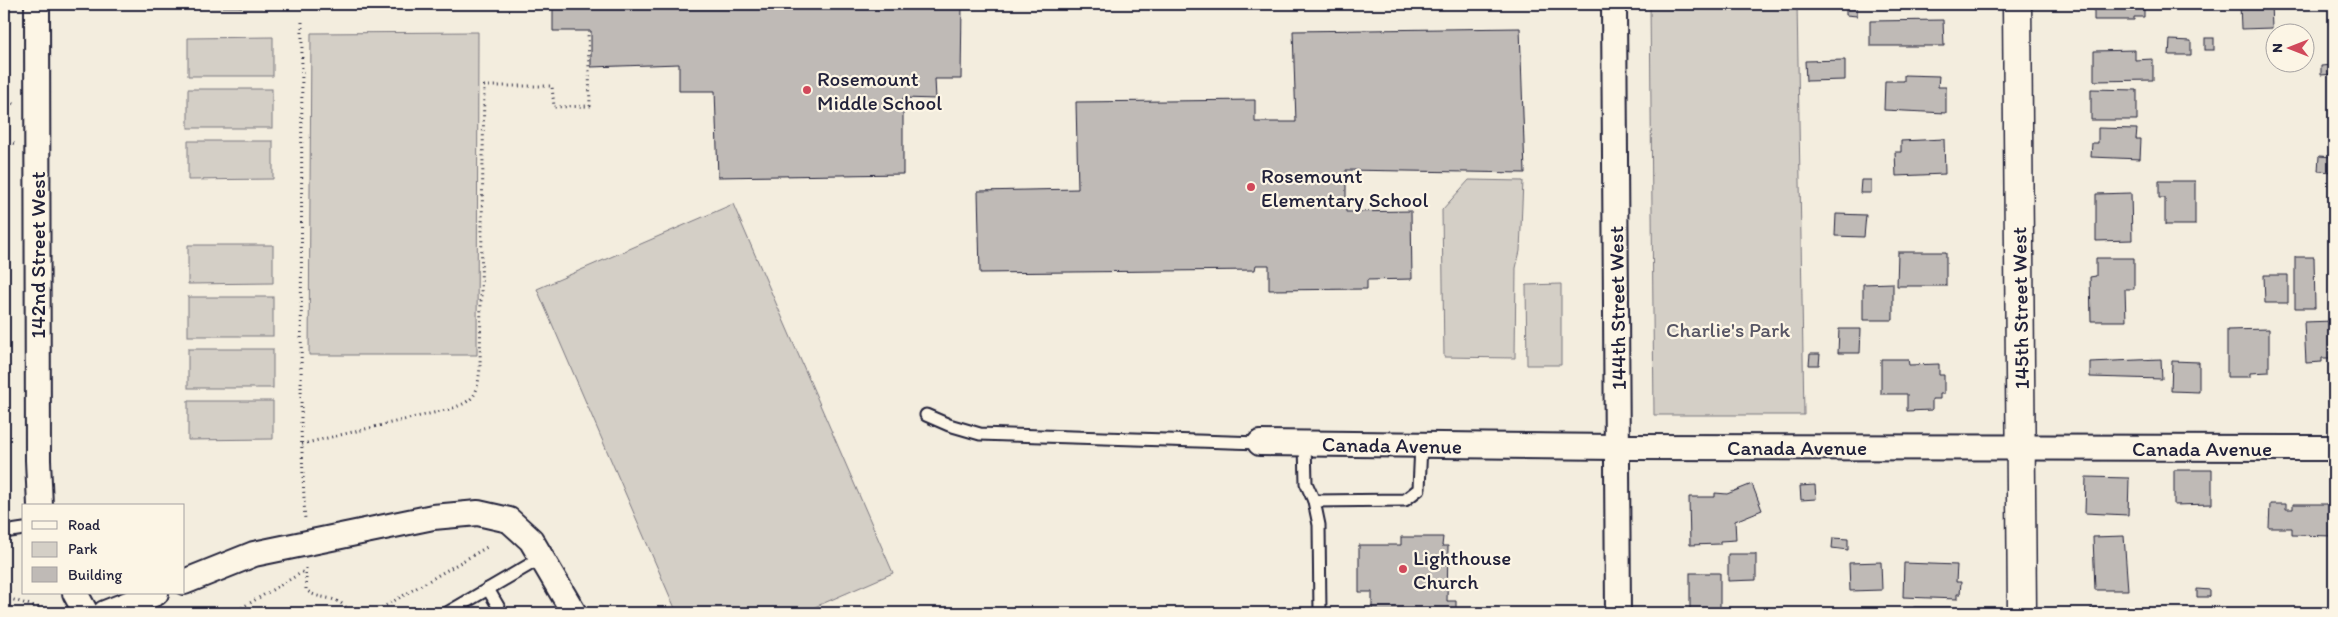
<svg xmlns="http://www.w3.org/2000/svg" width="2338" height="617" viewBox="0 0 2338 617" font-family="Itim,sans-serif">
<rect width="100%" height="100%" fill="#f3edde"/>
<filter id="ink" filterUnits="userSpaceOnUse"><feTurbulence type="fractalNoise" baseFrequency=".02" numOctaves="2"/><feDisplacementMap in="SourceGraphic" scale="10" xChannelSelector="R" yChannelSelector="G"/><feConvolveMatrix kernelMatrix="1 2 1 2 8 2 1 2 1" color-interpolation-filters="sRGB"/></filter>
<g filter="url(#ink)">
<g fill="#d4cfc6" stroke="#7b7880">
<polygon points="164,4 406,4 406,8 167,7"/>
<polygon points="1650,4 1797,4 1804,415 1654,415"/>
<polygon points="478,32 477,355 309,355 311,33"/>
<polygon points="273,37 273,76 188,76 188,38"/>
<rect x="188" y="89" width="84" height="39"/>
<polygon points="188,141 273,141 273,179 188,180"/>
<polygon points="1469,180 1523,181 1520,251 1516,268 1515,358 1444,357 1442,210"/>
<polygon points="733,204 893,573 801,613 677,613 537,289"/>
<polygon points="188,245 273,245 273,283 188,284"/>
<polygon points="1561,284 1561,365 1527,365 1526,285"/>
<rect x="188" y="297" width="85" height="39"/>
<rect x="188" y="349" width="85" height="39"/>
<polygon points="188,401 273,401 273,439 188,440"/>
</g>
<g fill="#bfbab6" stroke="#22223b">
<polygon points="553,4 962,4 961,79 935,79 936,99 903,98 903,174 718,177 715,91 679,91 679,64 591,67 591,31 553,31"/>
<polygon points="1846,4 1857,4 1857,16 1846,15"/>
<polygon points="2094,4 2136,4 2136,7 2144,7 2144,17 2134,17 2134,20 2094,20"/>
<polygon points="2240,4 2271,4 2272,28 2241,29"/>
<polygon points="1943,20 1944,46 1870,46 1870,21"/>
<polygon points="1520,28 1525,173 1346,170 1346,212 1411,211 1412,279 1367,280 1367,289 1269,290 1269,265 1256,265 1255,270 980,273 978,191 1078,189 1076,102 1255,100 1255,122 1296,122 1293,31"/>
<rect x="2205" y="38" width="9" height="12"/>
<polygon points="2170,40 2191,41 2191,55 2169,55"/>
<polygon points="2135,50 2135,60 2153,59 2153,80 2094,81 2094,51"/>
<polygon points="1845,60 1845,80 1806,81 1805,61"/>
<polygon points="2334,65 2334,74 2321,75 2321,66"/>
<polygon points="1904,75 1939,76 1938,87 1946,87 1946,113 1884,110 1885,81 1904,81"/>
<polygon points="2091,89 2137,90 2137,120 2091,120"/>
<polygon points="2098,128 2137,129 2136,139 2141,139 2140,159 2091,157 2092,143 2098,143"/>
<polygon points="1944,139 1945,174 1896,176 1895,152 1901,152 1901,141"/>
<polygon points="2319,156 2334,157 2334,172 2318,171"/>
<polygon points="1861,180 1871,180 1871,193 1860,193"/>
<polygon points="2159,181 2195,181 2195,225 2165,225 2165,198 2159,198"/>
<polygon points="2131,193 2132,240 2096,241 2096,194"/>
<polygon points="1836,214 1866,215 1864,237 1835,236"/>
<polygon points="1898,252 1946,252 1946,286 1897,286"/>
<polygon points="2295,257 2314,257 2315,308 2295,308"/>
<polygon points="2096,258 2134,258 2134,289 2125,289 2126,321 2091,321 2090,277 2096,276"/>
<polygon points="2264,275 2288,275 2288,303 2265,303"/>
<polygon points="1893,283 1893,320 1863,320 1863,284"/>
<polygon points="2334,321 2334,361 2333,358 2322,358 2322,362 2306,363 2304,322"/>
<polygon points="1839,329 1861,329 1860,353 1838,353"/>
<polygon points="2269,329 2269,372 2250,373 2250,377 2227,377 2227,330"/>
<polygon points="1810,354 1820,354 1819,365 1809,365"/>
<polygon points="1881,359 1908,359 1909,365 1939,364 1939,375 1944,375 1944,394 1940,394 1940,399 1932,399 1932,410 1907,411 1907,394 1881,394"/>
<polygon points="2161,359 2162,379 2090,377 2090,362"/>
<polygon points="2172,361 2199,362 2199,392 2171,391"/>
<polygon points="2174,470 2212,470 2212,504 2174,505"/>
<polygon points="2086,477 2129,478 2128,515 2085,513"/>
<polygon points="1752,484 1762,510 1735,521 1736,540 1720,541 1720,544 1690,545 1689,497 1715,497 1715,493 1727,494"/>
<polygon points="1815,485 1816,499 1801,500 1800,486"/>
<polygon points="2270,504 2286,504 2286,509 2293,509 2293,504 2334,504 2334,536 2292,535 2292,528 2269,528"/>
<polygon points="2124,536 2128,590 2095,590 2093,537"/>
<polygon points="1401,537 1443,537 1442,546 1448,546 1447,601 1456,601 1456,611 1452,611 1452,613 1372,613 1372,592 1359,592 1359,545 1401,545"/>
<polygon points="1833,538 1848,539 1848,550 1832,548"/>
<polygon points="1728,554 1756,554 1756,580 1728,581"/>
<polygon points="1881,562 1882,590 1850,591 1849,563"/>
<polygon points="1904,563 1957,565 1956,582 1961,582 1960,594 1957,594 1957,599 1903,597"/>
<rect x="1690" y="573" width="30" height="40"/>
<polygon points="2197,589 2210,590 2210,597 2197,597"/>
<rect x="1914" y="607" width="36" height="6"/>
<rect x="2091" y="608" width="58" height="5"/>
</g>
<g fill="none" stroke-linecap="round" stroke-linejoin="round">
<g stroke="#22223b" stroke-width="15">
<g id="service">
<polyline points="926,415 949,425 980,434 1260,443"/>
<polyline points="1305,444 1306,483 1314,501 1405,500 1419,489 1421,445"/>
<polyline points="1314,501 1319,525 1320,613"/>
<polyline points="4,532 24,529"/>
<polyline points="488,589 502,613"/>
<polyline points="447,613 541,558"/>
</g>
</g>
<g stroke="#22223b" stroke-width="28">
<g id="minor">
<polyline points="37,4 38,460 40,506"/>
<polyline points="1614,4 1618,613"/>
<polyline points="1260,443 1618,447 2334,448"/>
<polyline points="184,582 254,554 433,517 478,513 509,520 531,540 574,613"/>
<polyline points="75,593 86,613"/>
<polyline points="105,613 156,593"/>
</g>
</g>
<g stroke="#22223b" stroke-width="31">
<polyline id="tertiary" points="2017,4 2022,613"/>
</g>
<g stroke="#22223b" stroke-width="3" stroke-dasharray="1 4" stroke-linecap="butt">
<polyline points="302,22 301,429 305,521"/>
<polyline points="4,98 13,104"/>
<polyline points="4,139 15,144"/>
<polyline points="4,142 7,157 4,175"/>
<path d="M302,444L450,409C477,400 477,394 480,368L484,86H552L554,107L590,106L588,32"/>
<path d="M306,568V590C321,602 335,592 351,613"/>
<polyline points="4,597 50,611"/>
<polyline points="233,613 306,570"/>
<polyline points="373,613 487,547"/>
</g>
<use href="#service" stroke="#fcf5e5" stroke-width="11"/>
<use href="#minor" stroke="#fcf5e5" stroke-width="24"/>
<use href="#tertiary" stroke="#fcf5e5" stroke-width="28"/>
</g>
</g>
<g fill="#d1495b" stroke="#fcf5e5" stroke-width="2">
<circle cx="807" cy="90" r="5"/>
<circle cx="1251" cy="187" r="5"/>
<circle cx="1403" cy="569" r="5"/>
</g>
<g text-anchor="middle" dominant-baseline="central" stroke-width="4.5" stroke-linejoin="round" paint-order="stroke">
<g font-size="21" fill="#22223b" stroke="#fcf5e5" text-anchor="start">
<text x="817" y="78">Rosemount<tspan x="817" dy="24">Middle School</tspan></text>
<text x="1261" y="175">Rosemount<tspan x="1261" dy="24">Elementary School</tspan></text>
<text x="1413" y="557">Lighthouse<tspan x="1413" dy="24">Church</tspan></text>
</g>
<g font-size="21" fill="#22223b" stroke="#fcf5e5">
<text transform="translate(37 255) rotate(-90)">142nd Street West</text>
<text transform="translate(1617 308) rotate(-91)">144th Street West</text>
<text transform="translate(2020 308) rotate(-91)">145th Street West</text>
<text transform="translate(1392 445) rotate(1)">Canada Avenue</text>
<text x="1797" y="447">Canada Avenue</text>
<text x="2202" y="448">Canada Avenue</text>
</g>
<g font-size="21" fill="#575665" stroke="#fcf5e5">
<text x="1728" y="329">Charlie's Park</text>
</g>
</g>
<rect width="2338" height="617" fill="none" stroke="#fcf5e5" stroke-width="20"/>
<rect x="10" y="10" width="2318" height="597" fill="none" stroke="#22223b" stroke-width="2" filter="url(#ink)"/>
<rect x="22" y="504" width="162" height="90" fill="#fcf5e5" stroke="#a5a1a1"/>
<rect x="32" y="521" width="25" height="8" fill="#fcf5e5" stroke="#a5a1a1"/>
<text x="68" y="530" font-size="15" fill="#22223b">Road</text>
<rect x="32" y="542" width="25" height="15" fill="#d4cfc6" stroke="#a5a1a1"/>
<text x="68" y="554" font-size="15" fill="#22223b">Park</text>
<rect x="32" y="567" width="25" height="15" fill="#bfbab6" stroke="#a5a1a1"/>
<text x="68" y="580" font-size="15" fill="#22223b">Building</text>
<g transform="translate(2290 48) rotate(270)"><circle r="24" fill="#fcf5e5" stroke="#a5a1a1"/>
<path d="M0-4L9 19L0 12L-9 19Z" fill="#d1495b"/>
<text y="-8" font-size="14" font-weight="bold" text-anchor="middle" fill="#22223b">N</text>
</g>
</svg>
